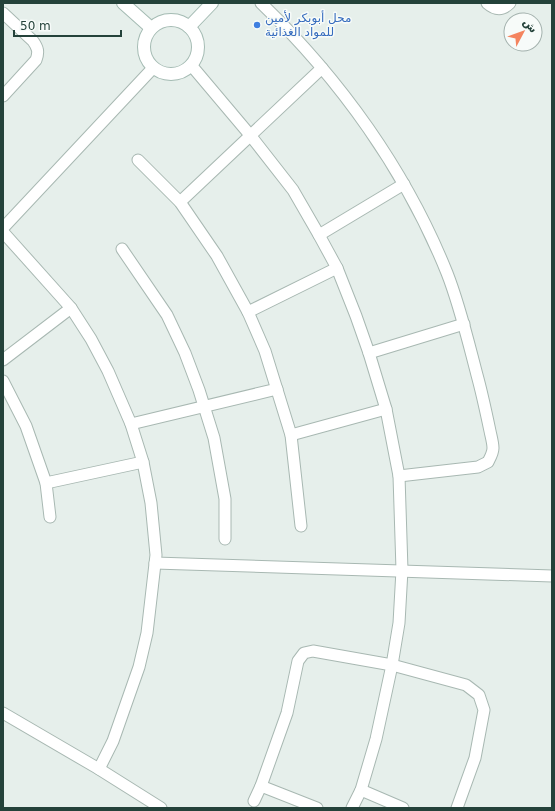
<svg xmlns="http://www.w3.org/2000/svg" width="555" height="811" viewBox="0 0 555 811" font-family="'DejaVu Sans','Noto Naskh Arabic',sans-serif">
<rect width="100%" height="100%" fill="#e6efeb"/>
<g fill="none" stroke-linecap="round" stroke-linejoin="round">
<g stroke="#a8b8b2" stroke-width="13">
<g id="minor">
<path d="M261,3C340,79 406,171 447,273C460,306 468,341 477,375C482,393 486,412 490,431C491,436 493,443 493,448C493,453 490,458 488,462L478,467L399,476"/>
<path d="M487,3C495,10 502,11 510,3"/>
<path d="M3,13L33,41C38,48 39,52 36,60L3,96"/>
<polyline points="191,65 250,135 293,190 319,235 337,268 356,316 369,353 386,409 399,476 402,570 399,623 392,665 376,739 361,790 352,808"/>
<polyline points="138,160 180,202 217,256 248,312 265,351 291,435 301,526"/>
<polyline points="180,202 322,68"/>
<polyline points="3,228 153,68"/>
<polyline points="3,232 71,308 91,339 108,371 131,424 143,462 151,503 156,555 147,633 139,667 113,741 99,769"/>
<polyline points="319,235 404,184"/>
<polyline points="122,249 167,315 185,353 199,390 214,438 225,499 225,539"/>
<polyline points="248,312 337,268"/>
<polyline points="369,353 464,324"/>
<polyline points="3,360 71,308"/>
<polyline points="3,381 26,426 46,483 50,517"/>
<polyline points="131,424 277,389"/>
<polyline points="291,435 386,409"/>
<polyline points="46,483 143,462"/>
<polyline points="155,563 552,576"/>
<polyline points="3,713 99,769 161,808"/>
<polyline points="261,786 317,808"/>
<polyline points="361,790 403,808"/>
<polyline points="254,801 261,786 287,713 298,661 304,653 313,651 392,665 466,685 479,695 484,710 475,758 457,808"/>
</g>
</g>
<g stroke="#a4bbb3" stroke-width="14">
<g id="secondary">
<polyline points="123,3 151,28"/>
<circle cx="171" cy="47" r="27"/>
<polyline points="189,27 212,3"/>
</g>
</g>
<use href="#minor" stroke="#fff" stroke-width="11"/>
<use href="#secondary" stroke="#fff" stroke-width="12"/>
</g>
<circle fill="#3f7fe0" stroke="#f7fbf9" stroke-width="1.5" cx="257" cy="25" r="4"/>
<g text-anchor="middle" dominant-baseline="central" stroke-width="3" stroke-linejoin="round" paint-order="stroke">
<g font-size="12" fill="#366cbe" stroke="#f7fbf9" text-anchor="start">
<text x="265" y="18">محل أبوبكر لأمين<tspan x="265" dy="14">للمواد الغذائية</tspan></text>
</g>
</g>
<rect width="555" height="811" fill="none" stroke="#24423a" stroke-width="8"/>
<g transform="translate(523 32) rotate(49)"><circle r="19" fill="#f7fbf9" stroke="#a3b1ad"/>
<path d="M0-3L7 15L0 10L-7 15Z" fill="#f4845f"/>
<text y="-6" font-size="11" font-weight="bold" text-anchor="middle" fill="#24423a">ش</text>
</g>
<path d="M14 30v6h107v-6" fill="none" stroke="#24423a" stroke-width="2"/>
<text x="20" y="30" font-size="12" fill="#24423a" stroke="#f7fbf9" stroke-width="3" paint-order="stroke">50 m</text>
</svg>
